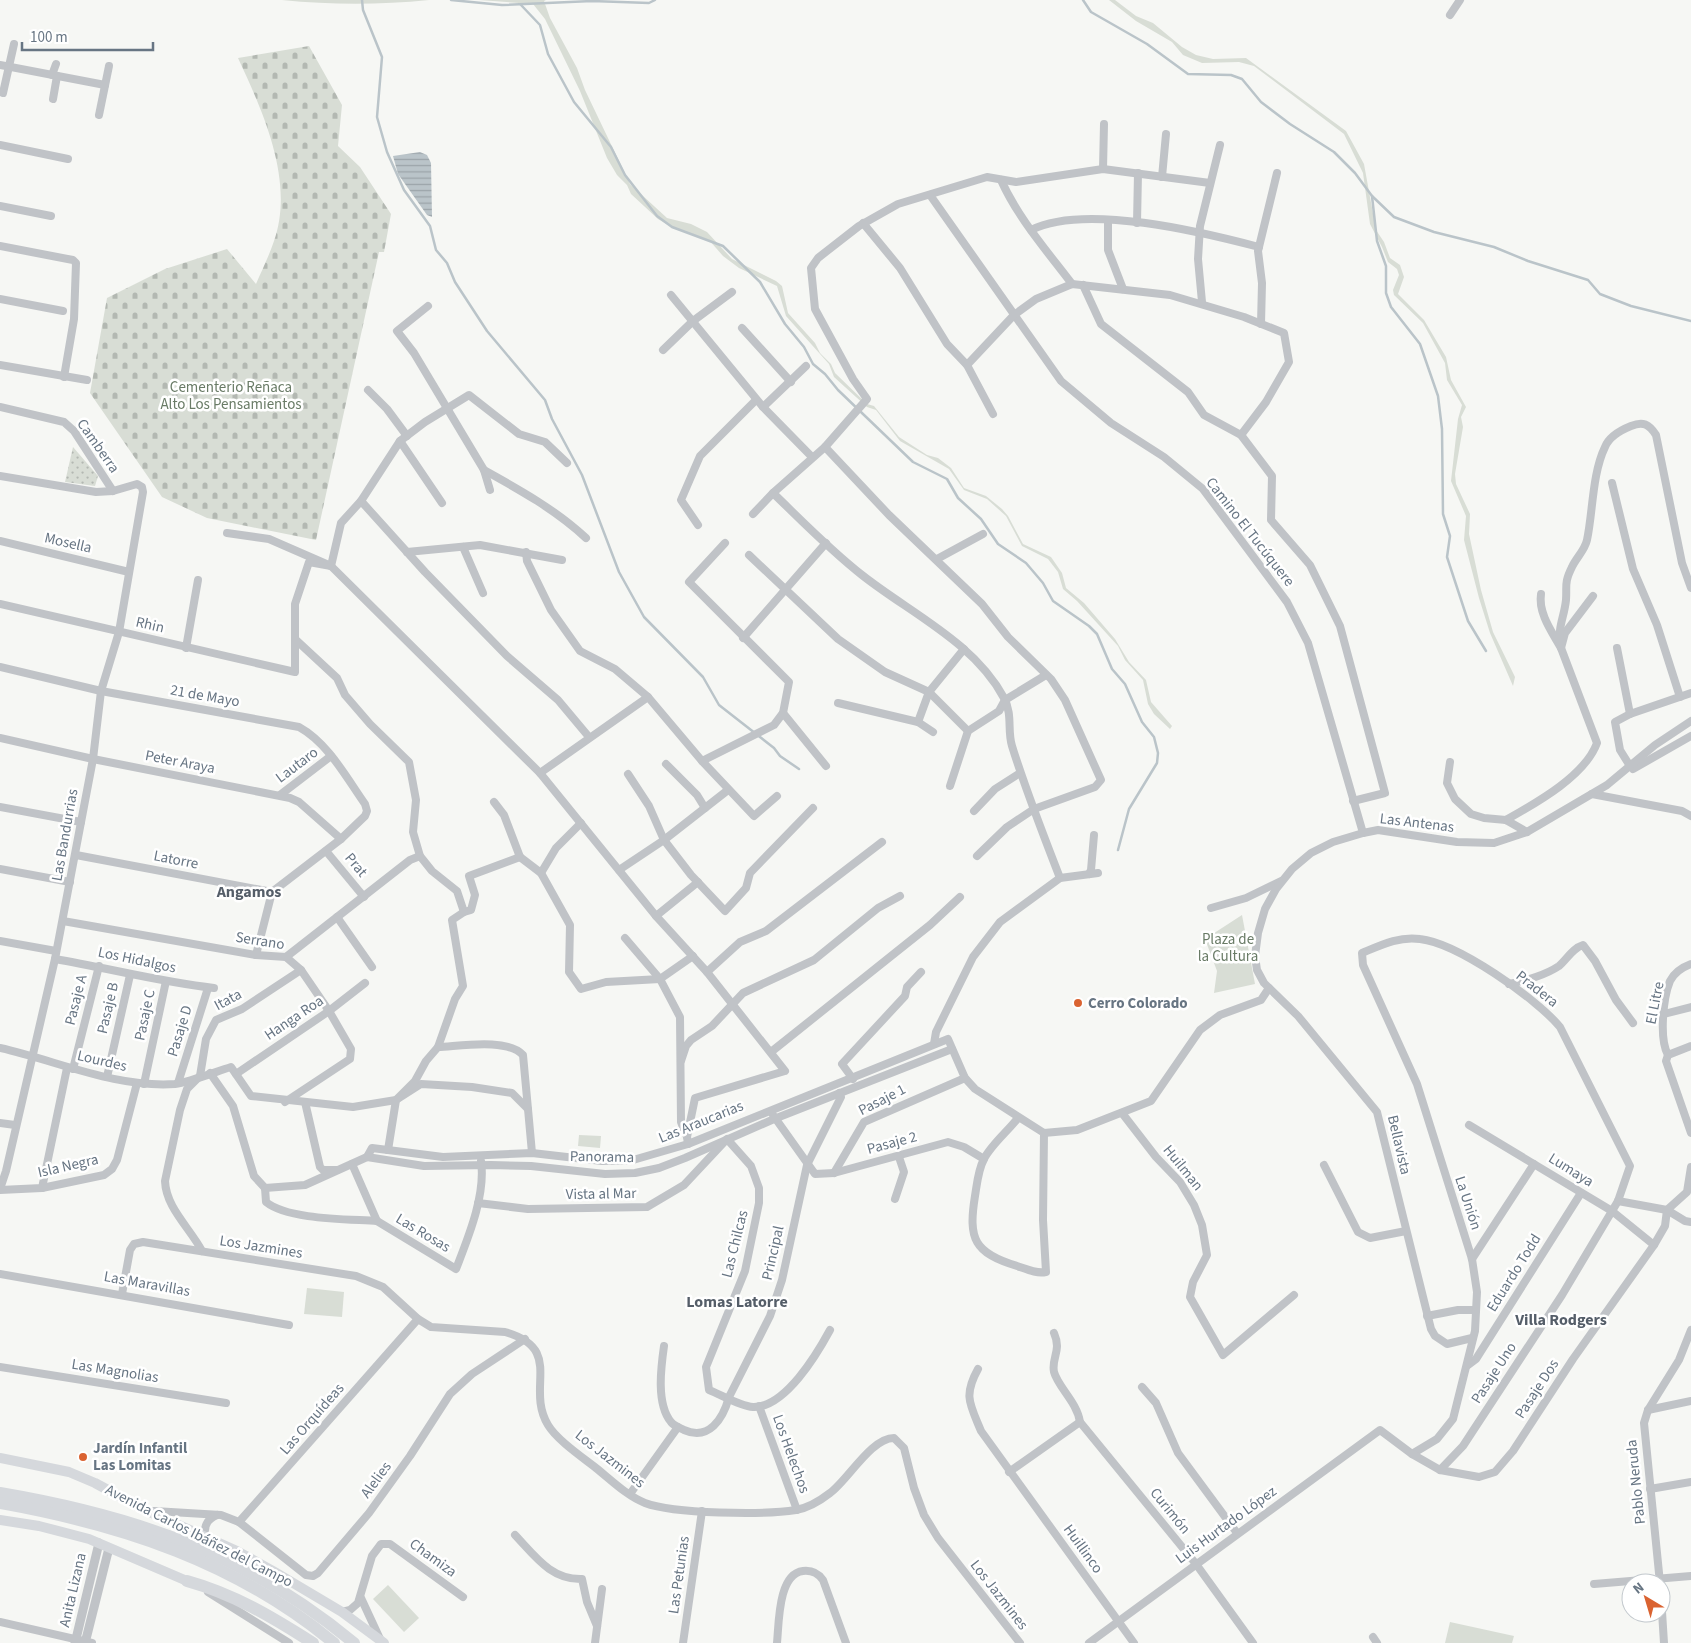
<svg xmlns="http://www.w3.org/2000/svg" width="1691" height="1643" viewBox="0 0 1691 1643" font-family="'Source Sans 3',sans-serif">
<defs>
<pattern id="grass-dots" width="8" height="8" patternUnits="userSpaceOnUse" patternTransform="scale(1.25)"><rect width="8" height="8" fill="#d8ddd5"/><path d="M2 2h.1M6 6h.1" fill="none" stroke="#b3b8b2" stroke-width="1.8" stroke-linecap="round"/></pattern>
<pattern id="cemetery-stones" width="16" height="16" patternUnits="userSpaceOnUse" patternTransform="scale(1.25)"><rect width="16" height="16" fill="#d8ddd5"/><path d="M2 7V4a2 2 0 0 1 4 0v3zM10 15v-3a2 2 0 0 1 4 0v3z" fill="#b3b8b2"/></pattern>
<pattern id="water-rules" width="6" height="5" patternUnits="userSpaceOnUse" patternTransform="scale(1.25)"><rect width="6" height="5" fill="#bac4c9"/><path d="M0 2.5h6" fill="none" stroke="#9ba4a9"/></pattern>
</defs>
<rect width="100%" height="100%" fill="#f6f7f4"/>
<polygon fill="url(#grass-dots)" points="73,447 98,476 95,486 65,482"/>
<path fill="url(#cemetery-stones)" d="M309,46L342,105L338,146L360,167L391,214L384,252H379L316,540L207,518L162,497L90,393L107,298L165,269L227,249L256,284C262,270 269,256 274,241C295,181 263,112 238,58Z"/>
<g fill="#d8ddd5">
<path d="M282,0H429C379,5 332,5 282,0Z"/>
<polygon points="479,0 546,0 544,1 550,18 577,68 585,90 630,184 667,218 691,224 707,232 732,259 776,281 782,286 788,313 815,343 820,353 831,364 835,373 867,404 874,406 899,437 927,455 938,458 951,468 964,488 986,496 1002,509 1008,516 1023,544 1051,557 1062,573 1066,588 1084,603 1115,639 1129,662 1146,680 1151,702 1172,726 1170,729 1154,714 1148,704 1143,680 1125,660 1118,646 1077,601 1063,589 1058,572 1048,559 1022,546 1006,516 987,499 964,490 949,469 900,441 876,410 867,407 834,377 829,364 786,316 777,286 739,268 723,256 709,240 668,225 658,219 631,194 627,185 617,175 607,158 580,91 545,19 533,4"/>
<polygon points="1109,0 1115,0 1136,16 1153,23 1182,47 1196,55 1213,59 1246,58 1346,131 1364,164 1376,230 1384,242 1390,258 1400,265 1404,277 1398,294 1424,320 1446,357 1451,380 1466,407 1461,417 1463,427 1455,474 1456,484 1470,514 1469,534 1481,590 1493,632 1515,677 1513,686 1490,633 1479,598 1464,540 1466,516 1451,481 1458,419 1462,405 1447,380 1445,363 1423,323 1394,295 1393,290 1399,275 1397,269 1388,262 1382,247 1370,224 1363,173 1344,134 1254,66 1239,62 1202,63 1183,55 1172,42 1136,21"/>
<polygon points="1242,915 1255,984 1214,993 1217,971 1205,939"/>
<polygon points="579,1135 601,1136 600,1148 578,1146"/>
<polygon points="307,1288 344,1292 342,1317 304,1314"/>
<polygon points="388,1585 419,1618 404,1632 373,1599"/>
<polygon points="1450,1622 1514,1636 1512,1643 1445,1643"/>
</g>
<polygon fill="url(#water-rules)" points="420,152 427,155 431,163 432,217 427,215 398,174 393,156"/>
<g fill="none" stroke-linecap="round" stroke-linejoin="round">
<g stroke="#bac4c9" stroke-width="2.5">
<polyline points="362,0 363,10 382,57 377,117 387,152 404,190 430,226 436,250 447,263 455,282 487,331 545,400 552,419 582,475 619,572 644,617 703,677 719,705 774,748 780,756 799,769"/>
<polyline points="451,0 502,5 592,1 649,3 655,0"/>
<polyline points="1083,0 1091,12 1147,44 1188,74 1231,75 1242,79 1261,102 1290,124 1334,152 1355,173 1372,196 1394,217 1434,232 1494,247 1528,261 1588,280 1600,294 1631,306 1691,321"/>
<polyline points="521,5 540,25 548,54 574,102 611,147 625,175 657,216 672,227 723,246 760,282 785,324 804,347 813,364 825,374 838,390 913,462 947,479 958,498 981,519 998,544 1026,563 1043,583 1053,601 1089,626 1097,634 1112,669 1125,684 1142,722 1154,737 1158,753 1157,763 1129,809 1118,850"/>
<polyline points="1372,196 1377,241 1386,266 1386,293 1391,307 1420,344 1438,396 1442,429 1443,514 1450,536 1447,557 1468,621 1486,651"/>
</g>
<g stroke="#c0c3c7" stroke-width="8">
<polyline points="1450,15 1460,0"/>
<polyline points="0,65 105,85"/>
<polyline points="52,75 56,64"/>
<polyline points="3,93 14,44"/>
<polyline points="53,99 57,76"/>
<polyline points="99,115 109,66"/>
<polyline points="0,145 68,159"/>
<polyline points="1103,169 1104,124"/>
<polyline points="1162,177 1166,134"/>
<path d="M1001,180C1018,218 1047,251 1072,284"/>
<polyline points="930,195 1061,381 1111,423 1164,457 1203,489 1287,602 1308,643 1363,833"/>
<polyline points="0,206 51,216"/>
<polyline points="1108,220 1108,250 1123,289"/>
<polyline points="863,223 900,268 947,344 967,365 1014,315 1036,299 1072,284 1170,295 1244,317 1284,333 1289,362 1266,402 1241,435"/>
<polyline points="1137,223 1138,173"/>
<path d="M1031,230C1084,203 1202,232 1259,247"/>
<polyline points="0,246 73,260 76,263 74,319 64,377"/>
<polyline points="1083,285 1101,324 1188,392 1204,415 1241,435 1272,476 1271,520 1310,565 1340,626 1385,793 1353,801"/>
<polyline points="671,295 763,407 812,457"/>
<polyline points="0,299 63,311"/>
<polyline points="1202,302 1198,259 1200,226 1220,145"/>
<polyline points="428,306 397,331 414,353 484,470 490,490"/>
<polyline points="1261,324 1262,283 1258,251 1277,173"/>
<polyline points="742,328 791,382"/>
<polyline points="663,350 693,321 732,292"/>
<polyline points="0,365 87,380"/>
<polyline points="967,365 993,414"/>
<polyline points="368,390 387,409 407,436"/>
<polyline points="0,407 64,422 74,431 113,491"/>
<polyline points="763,407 806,366"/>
<polyline points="400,441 442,503"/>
<polyline points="825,447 889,515 982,604 1008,637 1051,679 1065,700 1101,780 1095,787 1034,809 1007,827 977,856"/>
<path d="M484,470C520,490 556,510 586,538"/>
<polyline points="0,476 96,492 113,491 137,484 142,487 143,492 119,632 101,691 93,759 55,959 6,1171 0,1189"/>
<polyline points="1612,483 1633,569 1657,625 1680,697"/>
<path d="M773,493C802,521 830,550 862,575C910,613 974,642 1004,698C1013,715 1007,730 1012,746C1026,791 1043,834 1060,878"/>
<polyline points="361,501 425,572 507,656 558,700 589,737"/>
<polyline points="753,514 773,493 825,447 867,399 853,379 815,309 811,268 818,258 859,226 898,204 987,177 1016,182 1103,169 1210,183"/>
<polyline points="698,525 681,500 700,456 756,400"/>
<polyline points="227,533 269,539 331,566 540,773 656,916 707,972 785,1071 695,1098 687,1137 688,1144"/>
<polyline points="0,541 129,572"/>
<polyline points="463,547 483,593"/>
<polyline points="407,552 480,545 562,560"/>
<polyline points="526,552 527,561 551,610 580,651 615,669 648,697 702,761 754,816 777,796"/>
<polyline points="749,555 838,639 885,672 929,692 968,731"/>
<polyline points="937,559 983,534"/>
<path d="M1541,594C1538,613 1552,632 1561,648L1565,633L1593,596"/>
<polyline points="0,604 295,672 295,604 309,562 331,566 341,523 361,501 400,441 425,422 469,395 519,434 545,442 567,463"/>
<polyline points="743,638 826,543"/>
<polyline points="296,640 337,678 345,695 370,724 409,762 416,800 413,832 420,856 432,871 457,891 464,912 471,910 475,895 469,876 520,857 541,873 570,925 569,972 581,989 606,982 660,979 693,956"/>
<polyline points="186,648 198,580"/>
<polyline points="1617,648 1630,714"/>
<path d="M0,667L101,691L299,727C328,743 346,777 365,804L367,811L365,816L341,839L272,892L256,955"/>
<polyline points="838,703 918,722 929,692 964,649"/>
<polyline points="783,713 826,766"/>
<polyline points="918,722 933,732"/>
<polyline points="0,738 93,759 290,798 299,802 341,839"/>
<polyline points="702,761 774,725 783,713 789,682 689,582 725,543"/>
<polyline points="1450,762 1447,783 1455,799 1471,814 1484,818 1506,820 1527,832"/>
<polyline points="666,764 697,795 705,808"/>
<polyline points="1630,766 1620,750 1615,722 1630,714 1691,693"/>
<polyline points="1633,769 1691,736"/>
<polyline points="540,773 648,697"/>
<polyline points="628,774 649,806 664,840 691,875 725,911 746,888 750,873 813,808"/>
<polyline points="950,786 968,731 999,711 1005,700 1046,675"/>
<polyline points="1592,794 1682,811 1691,816"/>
<polyline points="280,795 331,756"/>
<polyline points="494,802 504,815 520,857"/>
<polyline points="0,807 81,822"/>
<polyline points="974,811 995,789 1020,773"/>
<path d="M1506,820C1536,803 1585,776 1597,743L1561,648C1557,626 1564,619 1566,600C1567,585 1564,583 1572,567C1576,558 1585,550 1587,540C1593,512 1592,474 1605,447C1609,437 1621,430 1631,426C1643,421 1649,424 1656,435L1682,563L1691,588"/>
<polyline points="326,851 364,897"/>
<polyline points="76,855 272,892"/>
<polyline points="0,869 70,882"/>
<polyline points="619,870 664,840 728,790"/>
<polyline points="541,873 556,848 581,823"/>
<polyline points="1089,874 1091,870 1094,835"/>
<polyline points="1211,908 1246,898 1281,881"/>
<polyline points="656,916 698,882"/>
<polyline points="337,917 372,967"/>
<polyline points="63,921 256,955 286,957 301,970 329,1011 351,1049 350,1059 285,1102"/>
<polyline points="625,938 660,979 680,1017 681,1122 687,1137"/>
<polyline points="0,941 56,951"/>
<polyline points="286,957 410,860 420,856"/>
<path d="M55,959C108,968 160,982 214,988"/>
<polyline points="707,972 740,942 766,931 882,842"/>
<path d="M1509,984C1526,980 1544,976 1559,966C1567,959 1573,948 1583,945L1595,961L1616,1000L1633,1023"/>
<polyline points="1664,1014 1691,1007"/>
<polyline points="934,1044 936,1032 973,957 1000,922 1060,878 1098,873"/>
<polyline points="1691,1046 1668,1055 1666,1061 1691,1133"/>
<polyline points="438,1047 455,999 463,986 452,920 464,912"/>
<path d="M0,1048C58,1061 115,1088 175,1084C190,1082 215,1072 231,1067L251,1096L353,1107L396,1100L421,1084L472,1087L512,1093L528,1109L532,1153"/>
<polyline points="771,1052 930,925 960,897"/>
<path d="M1668,1055C1659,1039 1663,998 1670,981C1674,973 1683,967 1691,964"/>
<polyline points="681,1061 686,1046 691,1040 712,1026 743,993 814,960 878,908 900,896"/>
<polyline points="73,1069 99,966"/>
<polyline points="210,1073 233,1106 254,1176 265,1188"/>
<polyline points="236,1074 329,1011 365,983"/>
<polyline points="200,1076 206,1039 216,1020 242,1009 301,970"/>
<polyline points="107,1077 130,975"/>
<path d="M199,1077L187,1089L180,1110L165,1181C166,1208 190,1228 202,1251"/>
<polyline points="853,1079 842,1064 905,996 907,987 921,972"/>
<polyline points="178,1083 208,988"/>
<polyline points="144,1084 166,981"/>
<polyline points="305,1102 320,1167 323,1170 337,1170"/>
<polyline points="1122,1113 1156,1157 1180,1182 1194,1205 1202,1225 1207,1255 1193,1282 1190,1297 1223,1355 1294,1295"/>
<polyline points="773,1115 815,1174 834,1173 948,1142 964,1147 984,1159"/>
<path d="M1018,1118C1008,1131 991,1145 984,1159C978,1170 977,1184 975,1196C968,1239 974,1253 1017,1266C1026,1269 1036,1274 1046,1272L1043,1220L1044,1133"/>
<polyline points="0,1123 15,1125"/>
<polyline points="1469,1125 1612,1211 1654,1245"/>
<path d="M388,1150L396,1100L415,1081L426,1061L438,1047C461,1046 507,1038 523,1055L528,1109"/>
<polyline points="367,1157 372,1148 443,1157 532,1153 602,1161 633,1160 688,1144 948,1039 965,1078 975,1089 1044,1133 1077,1130 1151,1101 1200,1030 1220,1015 1261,1000 1269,988"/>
<path d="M352,1164L377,1221L456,1269C468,1238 486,1195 481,1161"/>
<polyline points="1324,1165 1358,1232 1370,1238 1406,1231"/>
<polyline points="834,1173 864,1122 965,1078"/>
<polyline points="42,1188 67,1068"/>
<polyline points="265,1188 305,1185 367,1157 424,1166 491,1165 531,1166 605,1174 635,1173 659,1168 685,1158 774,1119 952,1049"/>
<path d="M265,1188L266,1202C288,1220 349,1219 377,1221"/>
<polyline points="0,1190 42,1188 104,1175 112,1169 117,1160 137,1083"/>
<polyline points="895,1199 904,1172 899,1157"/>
<polyline points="1618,1201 1667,1210 1685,1221 1691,1222"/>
<path d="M478,1203L528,1209L647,1207L684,1185L727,1139L751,1166L759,1188V1203L745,1271L706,1367L709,1390C722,1395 739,1406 753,1407C785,1408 817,1354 830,1330"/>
<polyline points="1472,1259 1534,1164"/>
<polyline points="0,1274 289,1325"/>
<path d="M122,1294L130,1250L134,1244L143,1242L356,1276L383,1287L418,1319L431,1327L505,1332C565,1349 525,1387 548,1425C557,1440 582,1457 596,1468C611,1480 627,1496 645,1503C674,1514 764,1515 796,1510C807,1508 821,1500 830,1493C848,1480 871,1438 894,1438L904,1448L914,1488L924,1515L938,1538L1020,1643"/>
<polyline points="1427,1316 1458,1310 1476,1310"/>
<path d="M1054,1333C1062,1351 1051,1358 1054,1372C1058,1387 1077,1402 1080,1422L1196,1564L1253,1643"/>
<polyline points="1472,1338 1447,1344 1435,1336 1431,1329 1377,1112 1298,1016 1264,983 1257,970 1255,956 1258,933 1265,909 1276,889 1292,869 1311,853 1333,842 1363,833 1378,830 1457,842 1494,843 1527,832 1607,785 1655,745 1691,721"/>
<path d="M664,1346C661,1367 656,1404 671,1422C674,1426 680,1428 684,1430C709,1441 723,1419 729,1397L770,1316L782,1280L807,1165L841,1097L839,1093"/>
<polyline points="1468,1365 1476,1359 1581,1193"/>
<polyline points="0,1367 226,1403"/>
<path d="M978,1369C963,1396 970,1404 981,1431L1134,1643"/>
<polyline points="1142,1387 1156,1403 1178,1453 1237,1533"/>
<polyline points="759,1406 797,1510"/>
<polyline points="1648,1410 1691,1401"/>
<path d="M1412,1454L1437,1439L1453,1419L1475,1331L1477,1292L1472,1259L1417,1084L1363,965L1362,953C1381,945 1399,936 1420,939C1457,943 1536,998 1560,1027L1630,1166L1618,1201L1562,1295L1463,1446L1440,1470"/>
<polyline points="1009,1472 1080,1422"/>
<polyline points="1650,1489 1691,1482"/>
<polyline points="630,1494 678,1427"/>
<polyline points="154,1511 221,1515 239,1522 418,1319"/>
<polyline points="239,1522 306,1575 313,1576 318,1573 369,1513 410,1456 450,1394 472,1374 525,1339"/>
<path d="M515,1535C535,1556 551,1580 582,1579L587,1602L597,1626"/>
<path d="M206,1537C203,1527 207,1519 217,1515"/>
<polyline points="1660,1583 1644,1423 1648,1410 1679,1360 1691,1330"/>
<polyline points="1594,1584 1691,1576"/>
<polyline points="208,1592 289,1643"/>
<polyline points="1661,1596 1664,1643"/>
<polyline points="361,1598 380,1639"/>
<polyline points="342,1612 350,1610 358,1603 372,1556 381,1544 390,1544 463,1597"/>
<polyline points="0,1622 92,1643"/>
<polyline points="1373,1637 1377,1643"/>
<polyline points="595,1643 602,1589"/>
<polyline points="683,1643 702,1511"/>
<path d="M777,1643C779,1623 778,1574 803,1571C812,1570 818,1573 823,1580L846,1643"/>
<polyline points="1089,1643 1380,1430 1412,1454 1440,1470 1479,1477 1495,1472 1513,1451 1573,1359 1654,1245 1665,1226 1667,1210 1687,1192 1691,1167"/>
</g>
<g stroke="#c0c3c7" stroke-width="9">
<polyline points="75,1643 99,1543"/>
<polyline points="85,1643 109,1548"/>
</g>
<g stroke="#d5d8dc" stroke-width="10">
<polyline points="0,1458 69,1472 95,1483 145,1510 237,1551 273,1571 342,1612 384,1643"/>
<polyline points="0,1520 39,1526 89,1539 187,1581"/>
</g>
<g stroke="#d5d8dc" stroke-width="12">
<path d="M0,1493C135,1516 247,1554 354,1643"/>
<path d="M0,1503C123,1525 236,1562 334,1643"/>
<path d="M187,1581C234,1594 272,1617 313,1643"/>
</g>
</g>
<g fill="#da6331" stroke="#fff" stroke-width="2">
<circle cx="1078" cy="1003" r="5"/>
<circle cx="83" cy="1457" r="5"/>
</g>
<g text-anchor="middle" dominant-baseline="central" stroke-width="5" stroke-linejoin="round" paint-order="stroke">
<g font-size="15" fill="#697b66" stroke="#fff">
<text x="231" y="387">Cementerio Reñaca<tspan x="231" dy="17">Alto Los Pensamientos</tspan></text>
<text x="1228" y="939">Plaza de<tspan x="1228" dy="17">la Cultura</tspan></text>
</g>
<g font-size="15" fill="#677583" stroke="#fff">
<text transform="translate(98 446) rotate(55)">Camberra</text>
<text transform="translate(1250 532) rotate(52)">Camino El Tucúquere</text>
<text transform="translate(68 543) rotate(13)">Mosella</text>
<text transform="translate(150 625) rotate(13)">Rhin</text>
<text transform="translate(205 696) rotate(10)">21 de Mayo</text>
<text transform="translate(180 762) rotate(11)">Peter Araya</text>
<text transform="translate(297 765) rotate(-37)">Lautaro</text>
<text transform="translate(1417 823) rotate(7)">Las Antenas</text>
<text transform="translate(65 835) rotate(-80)">Las Bandurrias</text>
<text transform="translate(176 860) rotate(11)">Latorre</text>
<text transform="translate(356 865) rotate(50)">Prat</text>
<text transform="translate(260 941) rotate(9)">Serrano</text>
<text transform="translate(137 960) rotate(12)">Los Hidalgos</text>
<text transform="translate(1537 989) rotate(38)">Pradera</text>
<text transform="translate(76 1000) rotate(-76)">Pasaje A</text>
<text transform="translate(228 1000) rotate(-28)">Itata</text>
<text transform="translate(1655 1003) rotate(-79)">El Litre</text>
<text transform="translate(108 1008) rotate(-77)">Pasaje B</text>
<text transform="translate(145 1015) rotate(-78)">Pasaje C</text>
<text transform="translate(294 1018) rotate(-34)">Hanga Roa</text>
<text transform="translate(180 1031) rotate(-73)">Pasaje D</text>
<text transform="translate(102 1061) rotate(13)">Lourdes</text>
<text transform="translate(882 1100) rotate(-27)">Pasaje 1</text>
<text transform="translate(701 1122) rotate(-22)">Las Araucarias</text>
<text transform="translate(892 1143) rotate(-15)">Pasaje 2</text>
<text transform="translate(1399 1145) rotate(77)">Bellavista</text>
<text transform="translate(602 1157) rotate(1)">Panorama</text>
<text transform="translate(68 1166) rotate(-13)">Isla Negra</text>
<text transform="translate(1183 1168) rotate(51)">Huilman</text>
<text transform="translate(1571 1170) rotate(32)">Lumaya</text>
<text transform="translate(601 1194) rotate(-1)">Vista al Mar</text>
<text transform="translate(1468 1203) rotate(72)">La Unión</text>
<text transform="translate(423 1233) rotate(31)">Las Rosas</text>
<text transform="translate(735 1244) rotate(-76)">Las Chilcas</text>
<text transform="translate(261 1247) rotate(9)">Los Jazmines</text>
<text transform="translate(773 1253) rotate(-77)">Principal</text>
<text transform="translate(1514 1273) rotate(-58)">Eduardo Todd</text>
<text transform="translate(147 1284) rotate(10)">Las Maravillas</text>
<text transform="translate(115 1371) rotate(9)">Las Magnolias</text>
<text transform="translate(1494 1373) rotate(-57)">Pasaje Uno</text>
<text transform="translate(1537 1389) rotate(-57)">Pasaje Dos</text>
<text transform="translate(312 1419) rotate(-49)">Las Orquídeas</text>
<text transform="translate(791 1454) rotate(70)">Los Helechos</text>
<text transform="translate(610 1459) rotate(38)">Los Jazmines</text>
<text transform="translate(376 1480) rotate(-54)">Alelies</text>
<text transform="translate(1636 1482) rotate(-96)">Pablo Neruda</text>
<text transform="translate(1170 1511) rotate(51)">Curimón</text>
<text transform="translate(1226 1525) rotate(-36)">Luis Hurtado López</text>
<text transform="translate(199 1536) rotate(27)">Avenida Carlos Ibáñez del Campo</text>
<text transform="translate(1083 1549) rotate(54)">Huillinco</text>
<text transform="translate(433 1558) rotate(36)">Chamiza</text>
<text transform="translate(679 1575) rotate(-82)">Las Petunias</text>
<text transform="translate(73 1590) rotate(-77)">Anita Lizana</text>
<text transform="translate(999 1595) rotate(52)">Los Jazmines</text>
</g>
<g font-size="15" font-weight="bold" fill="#677583" stroke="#fff" text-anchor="start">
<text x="1088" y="1003">Cerro Colorado</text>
<text x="93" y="1448">Jardín Infantil<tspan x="93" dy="17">Las Lomitas</tspan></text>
</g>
<g font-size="16" font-weight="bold" fill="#555e69" stroke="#fff">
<text x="249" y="892">Angamos</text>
<text x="737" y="1302">Lomas Latorre</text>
<text x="1561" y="1320">Villa Rodgers</text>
</g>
</g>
<g transform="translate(1646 1598) rotate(322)"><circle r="24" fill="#ffffff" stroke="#c2c8cd"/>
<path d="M0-4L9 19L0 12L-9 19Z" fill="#da6331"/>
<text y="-8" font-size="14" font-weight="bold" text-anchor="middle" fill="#677583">N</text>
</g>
<path d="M22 42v8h131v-8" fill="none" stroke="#677583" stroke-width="2.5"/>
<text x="30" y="42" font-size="15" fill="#677583" stroke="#ffffff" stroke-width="4" paint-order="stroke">100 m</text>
</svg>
